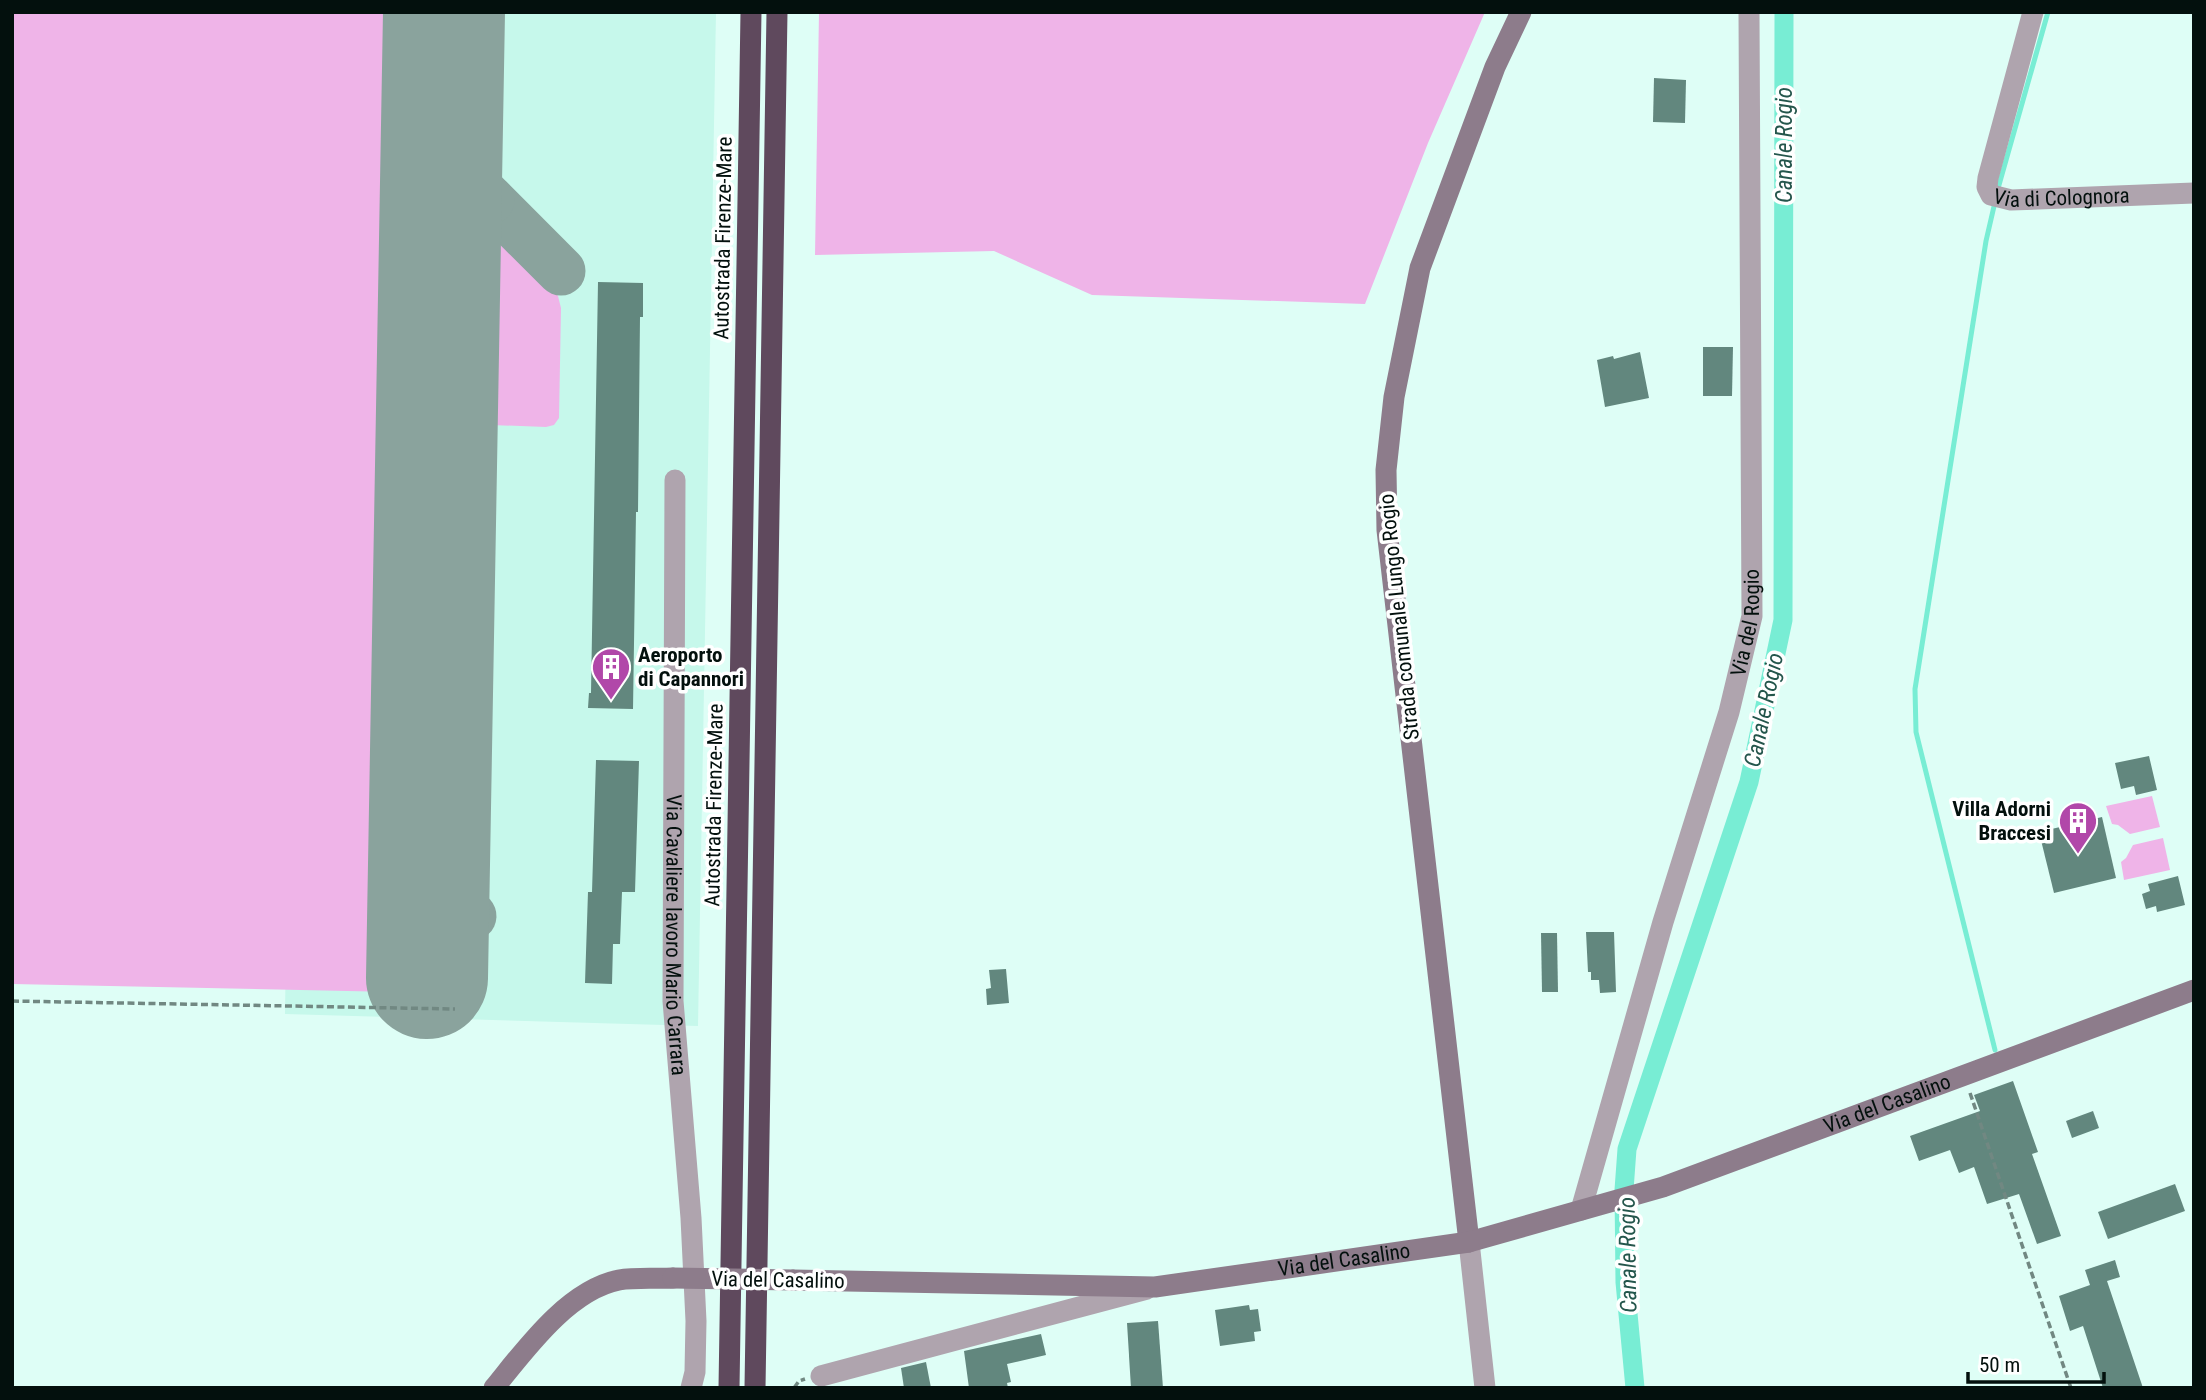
<svg xmlns="http://www.w3.org/2000/svg" width="2206" height="1400" viewBox="0 0 2206 1400" font-family="'Roboto Condensed',sans-serif">
<rect width="100%" height="100%" fill="#defef6"/>
<polygon fill="#c6f8eb" points="300,12 716,12 698,1026 285,1014"/>
<g fill="#efb4e8">
<polygon points="12,12 410,12 394,992 12,984"/>
<polygon points="819,12 1485,12 1428,143 1365,304 1092,295 994,251 815,255"/>
<polygon points="475,209 481,211 489,218 558,296 561,308 559,418 554,425 546,427 464,424 466,222 470,212"/>
<polygon points="2152,796 2160,827 2130,834 2118,825 2112,824 2106,806"/>
<polygon points="2163,838 2170,870 2124,880 2121,862 2126,858 2133,845"/>
</g>
<g fill="none" stroke-linecap="round" stroke-linejoin="round">
<g stroke="#78edd4" stroke-width="5">
<polyline points="1997,192 2048,12"/>
<polyline points="1995,1050 1916,732 1915,689 1986,241 1995,202"/>
</g>
<polyline stroke="#78edd4" stroke-width="19" points="1635,1388 1625,1282 1624,1190 1627,1149 1749,782 1783,620 1784,12"/>
<g stroke="#8aa39d" stroke-width="49">
<polyline points="442,132 456,166 561,271"/>
<path d="M440,228C453,203 460,195 490,200"/>
<polyline points="428,914 472,916"/>
</g>
<polyline stroke="#8aa39d" stroke-width="122" points="427,978 444,12"/>
</g>
<g fill="#62877e">
<polygon points="1654,78 1686,80 1685,123 1653,122"/>
<polygon points="598,282 643,283 643,317 640,317 638,512 636,512 633,709 588,708 589,693 591,693"/>
<polygon points="1703,347 1733,347 1732,396 1703,396"/>
<polygon points="1640,352 1649,398 1605,407 1597,360 1613,356 1614,359"/>
<polygon points="2149,756 2157,790 2136,795 2134,786 2121,789 2115,763"/>
<polygon points="596,760 639,761 635,892 622,892 620,944 613,944 612,984 585,983 588,892 592,892"/>
<polygon points="2102,817 2116,878 2054,893 2039,832"/>
<polygon points="2178,876 2185,905 2157,912 2156,906 2146,909 2142,894 2150,891 2148,884"/>
<polygon points="1586,932 1614,932 1616,992 1600,993 1599,980 1591,980 1591,972 1588,972"/>
<polygon points="1541,933 1557,933 1558,992 1542,992"/>
<polygon points="1006,969 1009,1003 987,1005 986,989 991,988 989,970"/>
<polygon points="2013,1081 2038,1152 2032,1154 2061,1236 2037,1244 2019,1194 1987,1204 1974,1167 1959,1173 1950,1150 1919,1161 1910,1136 1980,1111 1974,1095"/>
<polygon points="2093,1111 2099,1128 2072,1138 2066,1121"/>
<polygon points="2175,1184 2185,1211 2108,1239 2098,1212"/>
<polygon points="2115,1260 2120,1277 2107,1281 2143,1388 2103,1388 2083,1326 2070,1331 2059,1296 2090,1285 2085,1270"/>
<polygon points="1249,1305 1250,1310 1258,1309 1261,1331 1254,1332 1255,1341 1220,1346 1215,1310"/>
<polygon points="1158,1321 1163,1388 1131,1388 1127,1323"/>
<polygon points="1041,1334 1046,1355 1007,1364 1011,1382 1007,1383 1008,1388 969,1388 964,1351"/>
<polygon points="926,1362 931,1388 904,1388 901,1368"/>
</g>
<g fill="none" stroke-linecap="round" stroke-linejoin="round">
<g stroke="#718882" stroke-width="3.5" stroke-dasharray="7 3.5" stroke-linecap="butt">
<polyline points="12,1001 455,1009"/>
<polyline points="1970,1093 2071,1388"/>
<polyline points="794,1388 799,1381 805,1379"/>
</g>
<g stroke="#afa4ae" stroke-width="21">
<path id="s1" d="M2033,12L1988,178L1987,187L1991,195L2011,200L2194,193"/>
<path id="s2" d="M675,480L673,1001L691,1218L696,1321L695,1372L691,1388"/>
<path id="s3" d="M1581,1210L1663,922L1729,712L1752,616L1749,12"/>
<polyline points="1469,1242 1485,1388"/>
<polyline points="821,1376 1147,1289"/>
</g>
<g stroke="#8d7c8b" stroke-width="21">
<polyline points="1469,1242 1387,530 1386,470 1394,397 1420,268 1495,67 1521,12"/>
<path id="s4" d="M793,1280L1155,1287L1469,1242L1663,1187L2194,990"/>
<path d="M494,1388C525,1350 568,1290 619,1280C636,1277 656,1279 673,1278"/>
</g>
<g stroke="#5f495d" stroke-width="21">
<polyline points="729,1388 751,12"/>
<polyline points="755,1388 777,12"/>
</g>
<polyline stroke="#8d7c8b" stroke-width="21" points="673,1278 793,1280"/>
</g>
<defs>
<g id="building-pin" transform="scale(2.0125)"><path d="M0 17L-7.5 6A9.5 9.5 0 1 1 7.5 6Z" fill="#b147a9" stroke="#fff"/><path d="M-4-6H4V6H1V3H-1V6H-4ZM-2.5-4.3h1.7v1.8h-1.7ZM.8-4.3h1.7v1.8H.8ZM-2.5-1h1.7V.8h-1.7ZM.8-1h1.7V.8H.8Z" fill="#fff"/></g>
</defs>
<g fill-rule="evenodd">
<use href="#building-pin" x="611" y="667"/>
<use href="#building-pin" x="2078" y="821"/>
</g>
<g text-anchor="middle" dominant-baseline="central" stroke-width="7" stroke-linejoin="round" paint-order="stroke">
<g font-size="21" fill="#03100d" stroke="#fff">
<text stroke="none"><textPath href="#s1" startOffset="261">Via di Colognora</textPath></text>
<text transform="translate(723 238) rotate(-89)">Autostrada Firenze-Mare</text>
<text transform="translate(1399 617) rotate(-96)">Strada comunale Lungo Rogio</text>
<text stroke="none"><textPath href="#s3" startOffset="611">Via del Rogio</textPath></text>
<text transform="translate(714 805) rotate(-89)">Autostrada Firenze-Mare</text>
<text stroke="none"><textPath href="#s2" startOffset="455">Via Cavaliere lavoro Mario Carrara</textPath></text>
<text stroke="none"><textPath href="#s4" startOffset="1120">Via del Casalino</textPath></text>
<text stroke="none"><textPath href="#s4" startOffset="553">Via del Casalino</textPath></text>
<text transform="translate(778 1280) rotate(1)">Via del Casalino</text>
</g>
<g font-size="21" font-weight="bold" fill="#03100d" stroke="#fff" text-anchor="start">
<text x="638" y="655">Aeroporto<tspan x="638" dy="24">di Capannori</tspan></text>
<text x="2051" y="809" text-anchor="end">Villa Adorni<tspan x="2051" dy="24">Braccesi</tspan></text>
</g>
<g font-size="23" font-style="italic" fill="#24564c" stroke="#fff">
<text transform="translate(1784 145) rotate(-90)">Canale Rogio</text>
<text transform="translate(1764 710) rotate(-78)">Canale Rogio</text>
<text transform="translate(1628 1255) rotate(-91)">Canale Rogio</text>
</g>
</g>
<rect width="2206" height="1400" fill="none" stroke="#03100d" stroke-width="28"/>
<path d="M1968 1372v10h136v-10" fill="none" stroke="#03100d" stroke-width="3.5"/>
<text x="1979" y="1372" font-size="21" fill="#03100d" stroke="#ffffff" stroke-width="5" paint-order="stroke">50 m</text>
</svg>
